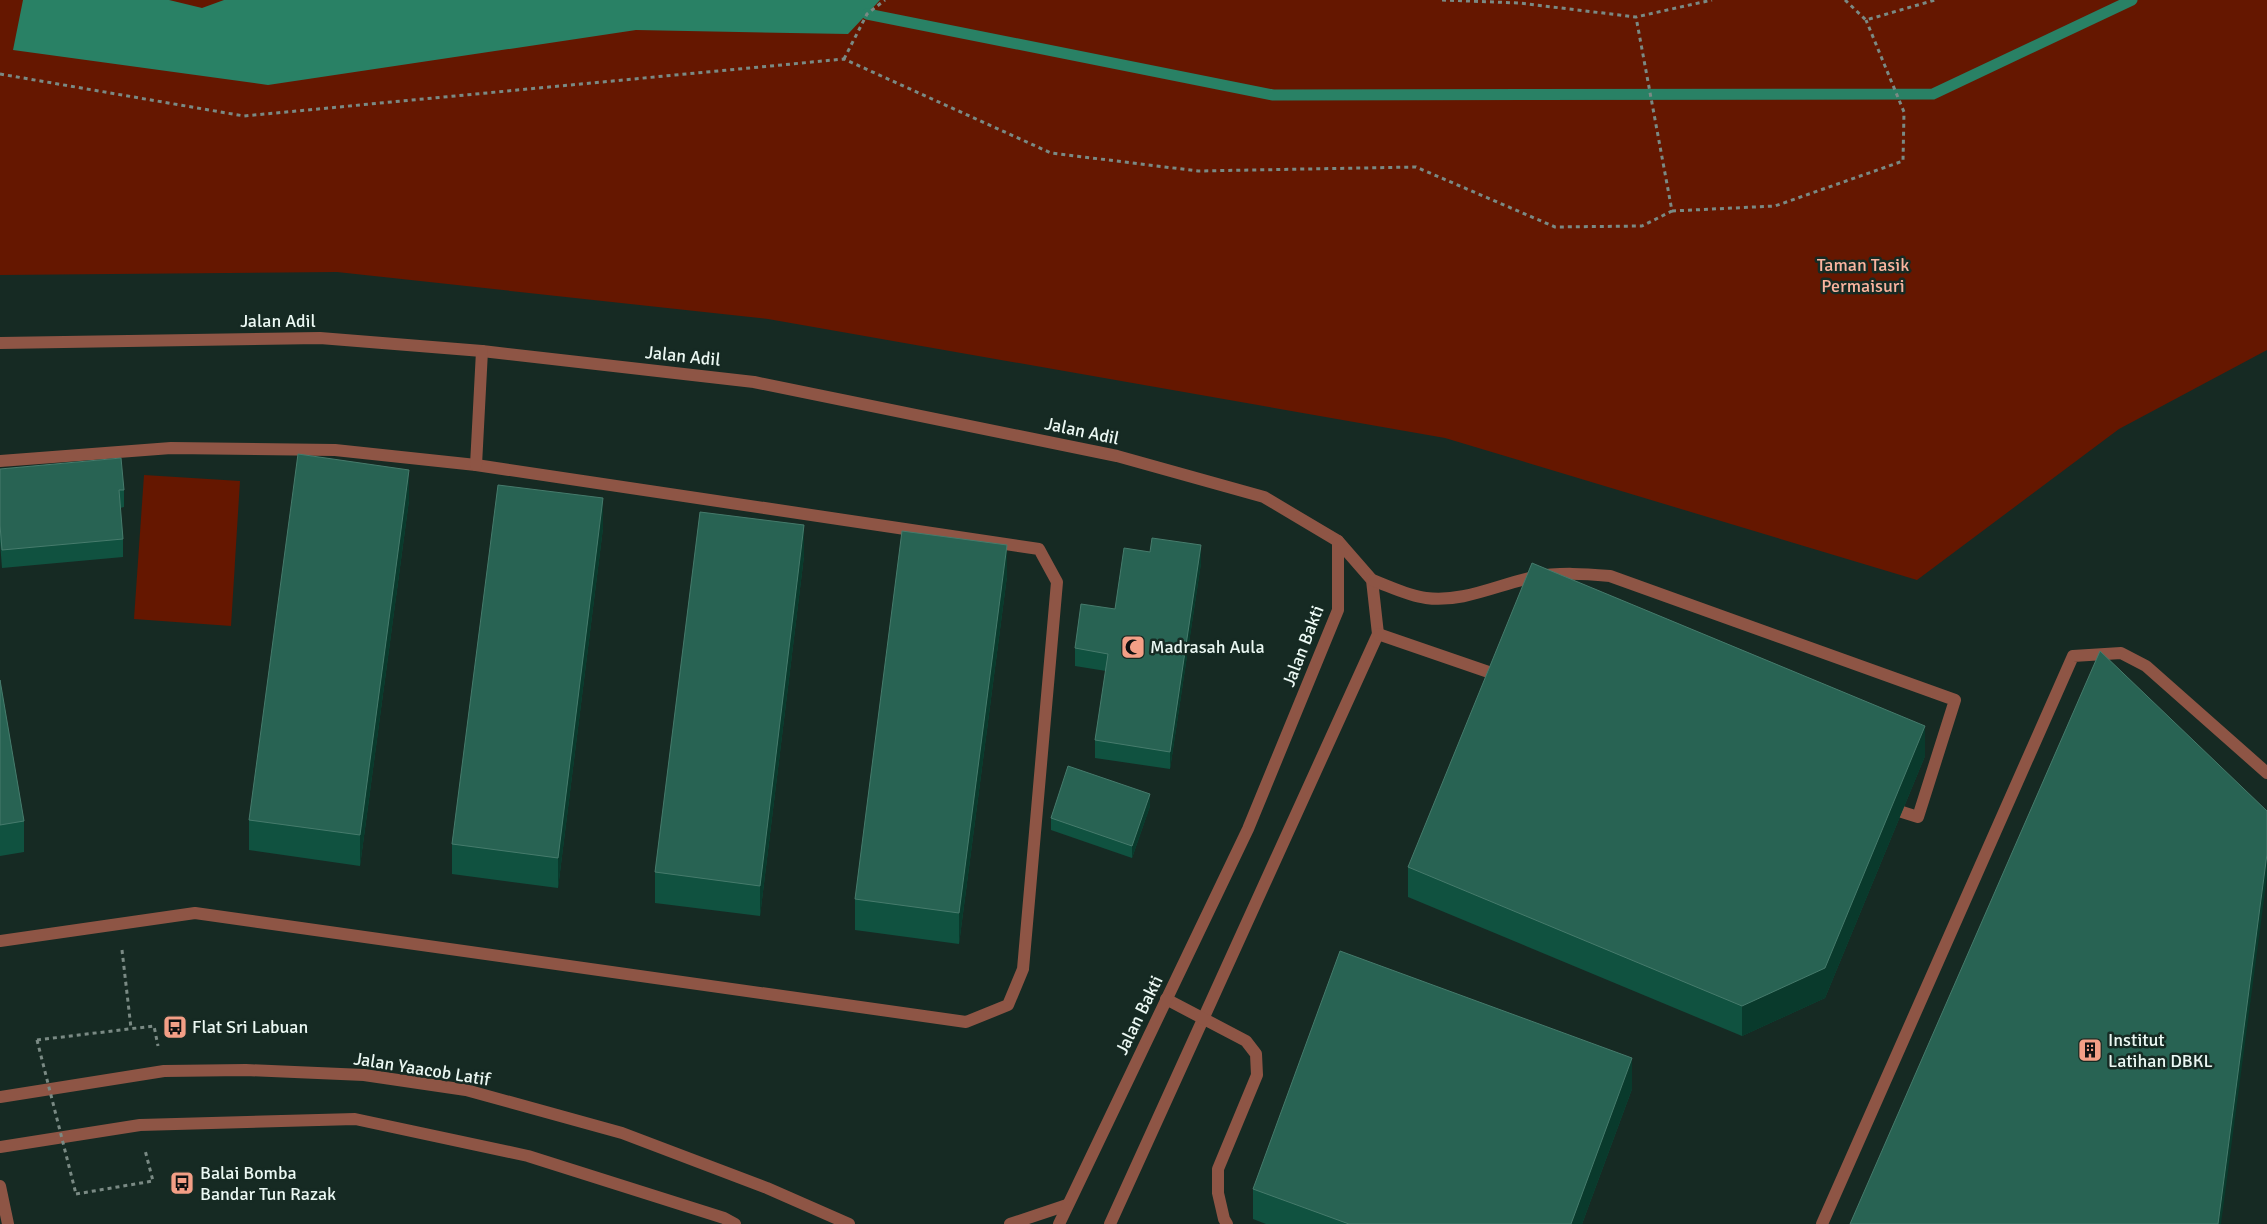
<svg xmlns="http://www.w3.org/2000/svg" width="2267" height="1224" viewBox="0 0 2267 1224" font-family="Signika,sans-serif">
<rect width="100%" height="100%" fill="#162a23"/>
<g fill="#651700">
<polygon points="0,0 2267,0 2267,350 2119,429 1917,580 1445,438 768,319 337,272 0,275"/>
<polygon points="144,475 240,481 231,626 134,619"/>
</g>
<polygon fill="#298165" points="23,0 169,0 202,8 224,0 880,0 848,34 636,30 268,85 13,50"/>
<g fill="none" stroke-linecap="round" stroke-linejoin="round">
<polyline stroke="#298165" stroke-width="11" points="867,14 1273,95 1933,94 2132,0"/>
<g stroke="#7a8a84" stroke-width="3" stroke-dasharray="4 4" stroke-linecap="butt">
<polyline points="1442,0 1519,3 1636,17 1712,0"/>
<polyline points="1845,0 1866,20 1935,0"/>
<polyline points="844,59 867,14 885,0"/>
<polyline points="0,74 244,116 844,59 1051,153 1198,171 1416,167 1555,227 1642,226 1672,211 1636,17"/>
<polyline points="1672,211 1775,206 1903,161 1904,112 1866,20"/>
<polyline points="122,950 131,1028"/>
<polyline points="37,1040 154,1026 158,1046"/>
<polyline points="76,1194 153,1181 145,1150"/>
</g>
<g stroke="#8e5545" stroke-width="12">
<polyline points="0,343 320,338 482,351 754,382 1117,456 1264,497 1338,541 1372,580 1378,634 1110,1224"/>
<polyline points="0,461 171,448 335,450 476,465 1039,549 1057,582 1023,969 1008,1005 966,1022 195,913 0,941"/>
<polyline points="476,465 482,351"/>
<path d="M1372,580C1389,586 1408,596 1426,598C1463,603 1499,584 1534,577C1560,572 1585,574 1610,576L1955,700L1918,817L1886,807"/>
<polyline points="1378,634 1503,677"/>
<polyline points="1166,999 1246,1041 1256,1054 1257,1075 1218,1169 1218,1193 1224,1219 1227,1224"/>
<polyline points="0,1097 164,1071 246,1070 364,1075 466,1090 622,1133 767,1188 849,1224"/>
<polyline points="0,1147 140,1125 355,1119 528,1156 724,1218 735,1224"/>
<polyline points="0,1186 8,1224"/>
<polyline points="1010,1224 1067,1205"/>
<polyline points="1059,1224 1248,829 1338,610 1338,541"/>
<polyline points="1822,1224 2073,656 2121,653 2146,666 2267,773"/>
</g>
<polyline stroke="#7a8a84" stroke-width="3" stroke-dasharray="4 4" stroke-linecap="butt" points="37,1040 76,1194"/>
</g>
<g fill="#105240">
<polygon points="0,469 124,490 124,507 120,508 123,539 123,557 2,568 0,542"/>
<polygon points="409,500 360,866 249,850 249,820"/>
<polygon points="603,528 558,888 452,874 452,844"/>
<polygon points="804,556 760,916 655,903 655,872"/>
<polygon points="1201,563 1170,769 1095,758 1095,740 1106,671 1075,666 1075,648 1115,609"/>
<polygon points="1007,576 959,944 855,930 855,899"/>
<polygon points="0,680 24,821 24,852 0,856"/>
<polygon points="1925,756 1825,998 1742,1036 1408,897 1408,867"/>
<polygon points="1150,806 1132,858 1051,830 1051,818"/>
<polygon points="1632,1089 1582,1224 1266,1224 1253,1219 1253,1189"/>
</g>
<g fill="#093a2c">
<polygon points="409,470 409,500 360,866 360,835"/>
<polygon points="603,498 603,528 558,888 558,858"/>
<polygon points="804,525 804,556 760,916 760,886"/>
<polygon points="1007,545 1007,576 959,944 959,913"/>
<polygon points="1201,545 1201,563 1170,769 1170,752"/>
<polygon points="1925,726 1925,756 1825,998 1742,1036 1742,1006"/>
<polygon points="1150,794 1150,806 1132,858 1132,846"/>
<polygon points="2267,854 2267,877 2221,1224 2218,1224"/>
<polygon points="1632,1058 1632,1089 1582,1224 1571,1224"/>
</g>
<g fill="#286353" stroke="#467b6c">
<polygon points="298,454 409,470 360,835 249,820"/>
<polygon points="121,458 124,490 119,490 123,539 2,550 0,525 0,469"/>
<polygon points="498,485 603,498 558,858 452,844"/>
<polygon points="700,512 804,525 760,886 655,872"/>
<polygon points="902,531 1007,545 959,913 855,899"/>
<polygon points="1152,538 1201,545 1170,752 1095,740 1108,654 1075,648 1081,604 1115,609 1124,548 1150,552"/>
<polygon points="1532,563 1925,726 1825,968 1742,1006 1408,867"/>
<polygon points="2100,651 2267,811 2267,854 2218,1224 1850,1224"/>
<polygon points="0,680 24,821 0,825"/>
<polygon points="1068,766 1150,794 1132,846 1051,818"/>
<polygon points="1340,951 1632,1058 1571,1224 1349,1224 1253,1189"/>
</g>
<defs>
<g id="mosque-square" transform="scale(1.25)"><rect x="-9" y="-9" width="18" height="18" rx="4" fill="#f39f86" stroke="#162a23"/><path d="M3.5-4.9A6 6 0 1 0 3.5 4.9A5 5 0 1 1 3.5-4.9Z" fill="#111"/></g>
<g id="bus-square" transform="scale(1.25)"><rect x="-9" y="-9" width="18" height="18" rx="4" fill="#f39f86" stroke="#162a23"/><path d="M-5-6H5V4H4V6H2V4H-2V6H-4V4H-5ZM-3.5-4V0h7V-4ZM-3.5 1.2v1.5H-2V1.2ZM2 1.2v1.5H3.5V1.2Z" fill="#111"/></g>
<g id="building-square" transform="scale(1.25)"><rect x="-9" y="-9" width="18" height="18" rx="4" fill="#f39f86" stroke="#162a23"/><path d="M-4-6H4V6H1V3H-1V6H-4ZM-2.5-4.3h1.7v1.8h-1.7ZM.8-4.3h1.7v1.8H.8ZM-2.5-1h1.7V.8h-1.7ZM.8-1h1.7V.8H.8Z" fill="#111"/></g>
</defs>
<g fill-rule="evenodd">
<use href="#mosque-square" x="1133" y="647"/>
<use href="#bus-square" x="175" y="1027"/>
<use href="#building-square" x="2090" y="1050"/>
<use href="#bus-square" x="182" y="1183"/>
</g>
<g text-anchor="middle" dominant-baseline="central" stroke-width="5" stroke-linejoin="round" paint-order="stroke">
<g font-size="18" fill="#fab49f" stroke="#162a23">
<text x="1863" y="265">Taman Tasik<tspan x="1863" dy="21">Permaisuri</tspan></text>
</g>
<g font-size="18" fill="#ebf8f3" stroke="#162a23">
<text x="278" y="321">Jalan Adil</text>
<text transform="translate(683 356) rotate(6)">Jalan Adil</text>
<text transform="translate(1082 431) rotate(12)">Jalan Adil</text>
<text transform="translate(1303 646) rotate(-69)">Jalan Bakti</text>
<text transform="translate(1139 1015) rotate(-64)">Jalan Bakti</text>
<text transform="translate(422 1069) rotate(9)">Jalan Yaacob Latif</text>
</g>
<g font-size="18" fill="#ebf8f3" stroke="#162a23" text-anchor="start">
<text x="1150" y="647">Madrasah Aula</text>
<text x="192" y="1027">Flat Sri Labuan</text>
<text x="2108" y="1040">Institut<tspan x="2108" dy="21">Latihan DBKL</tspan></text>
<text x="200" y="1173">Balai Bomba<tspan x="200" dy="21">Bandar Tun Razak</tspan></text>
</g>
</g>
</svg>
